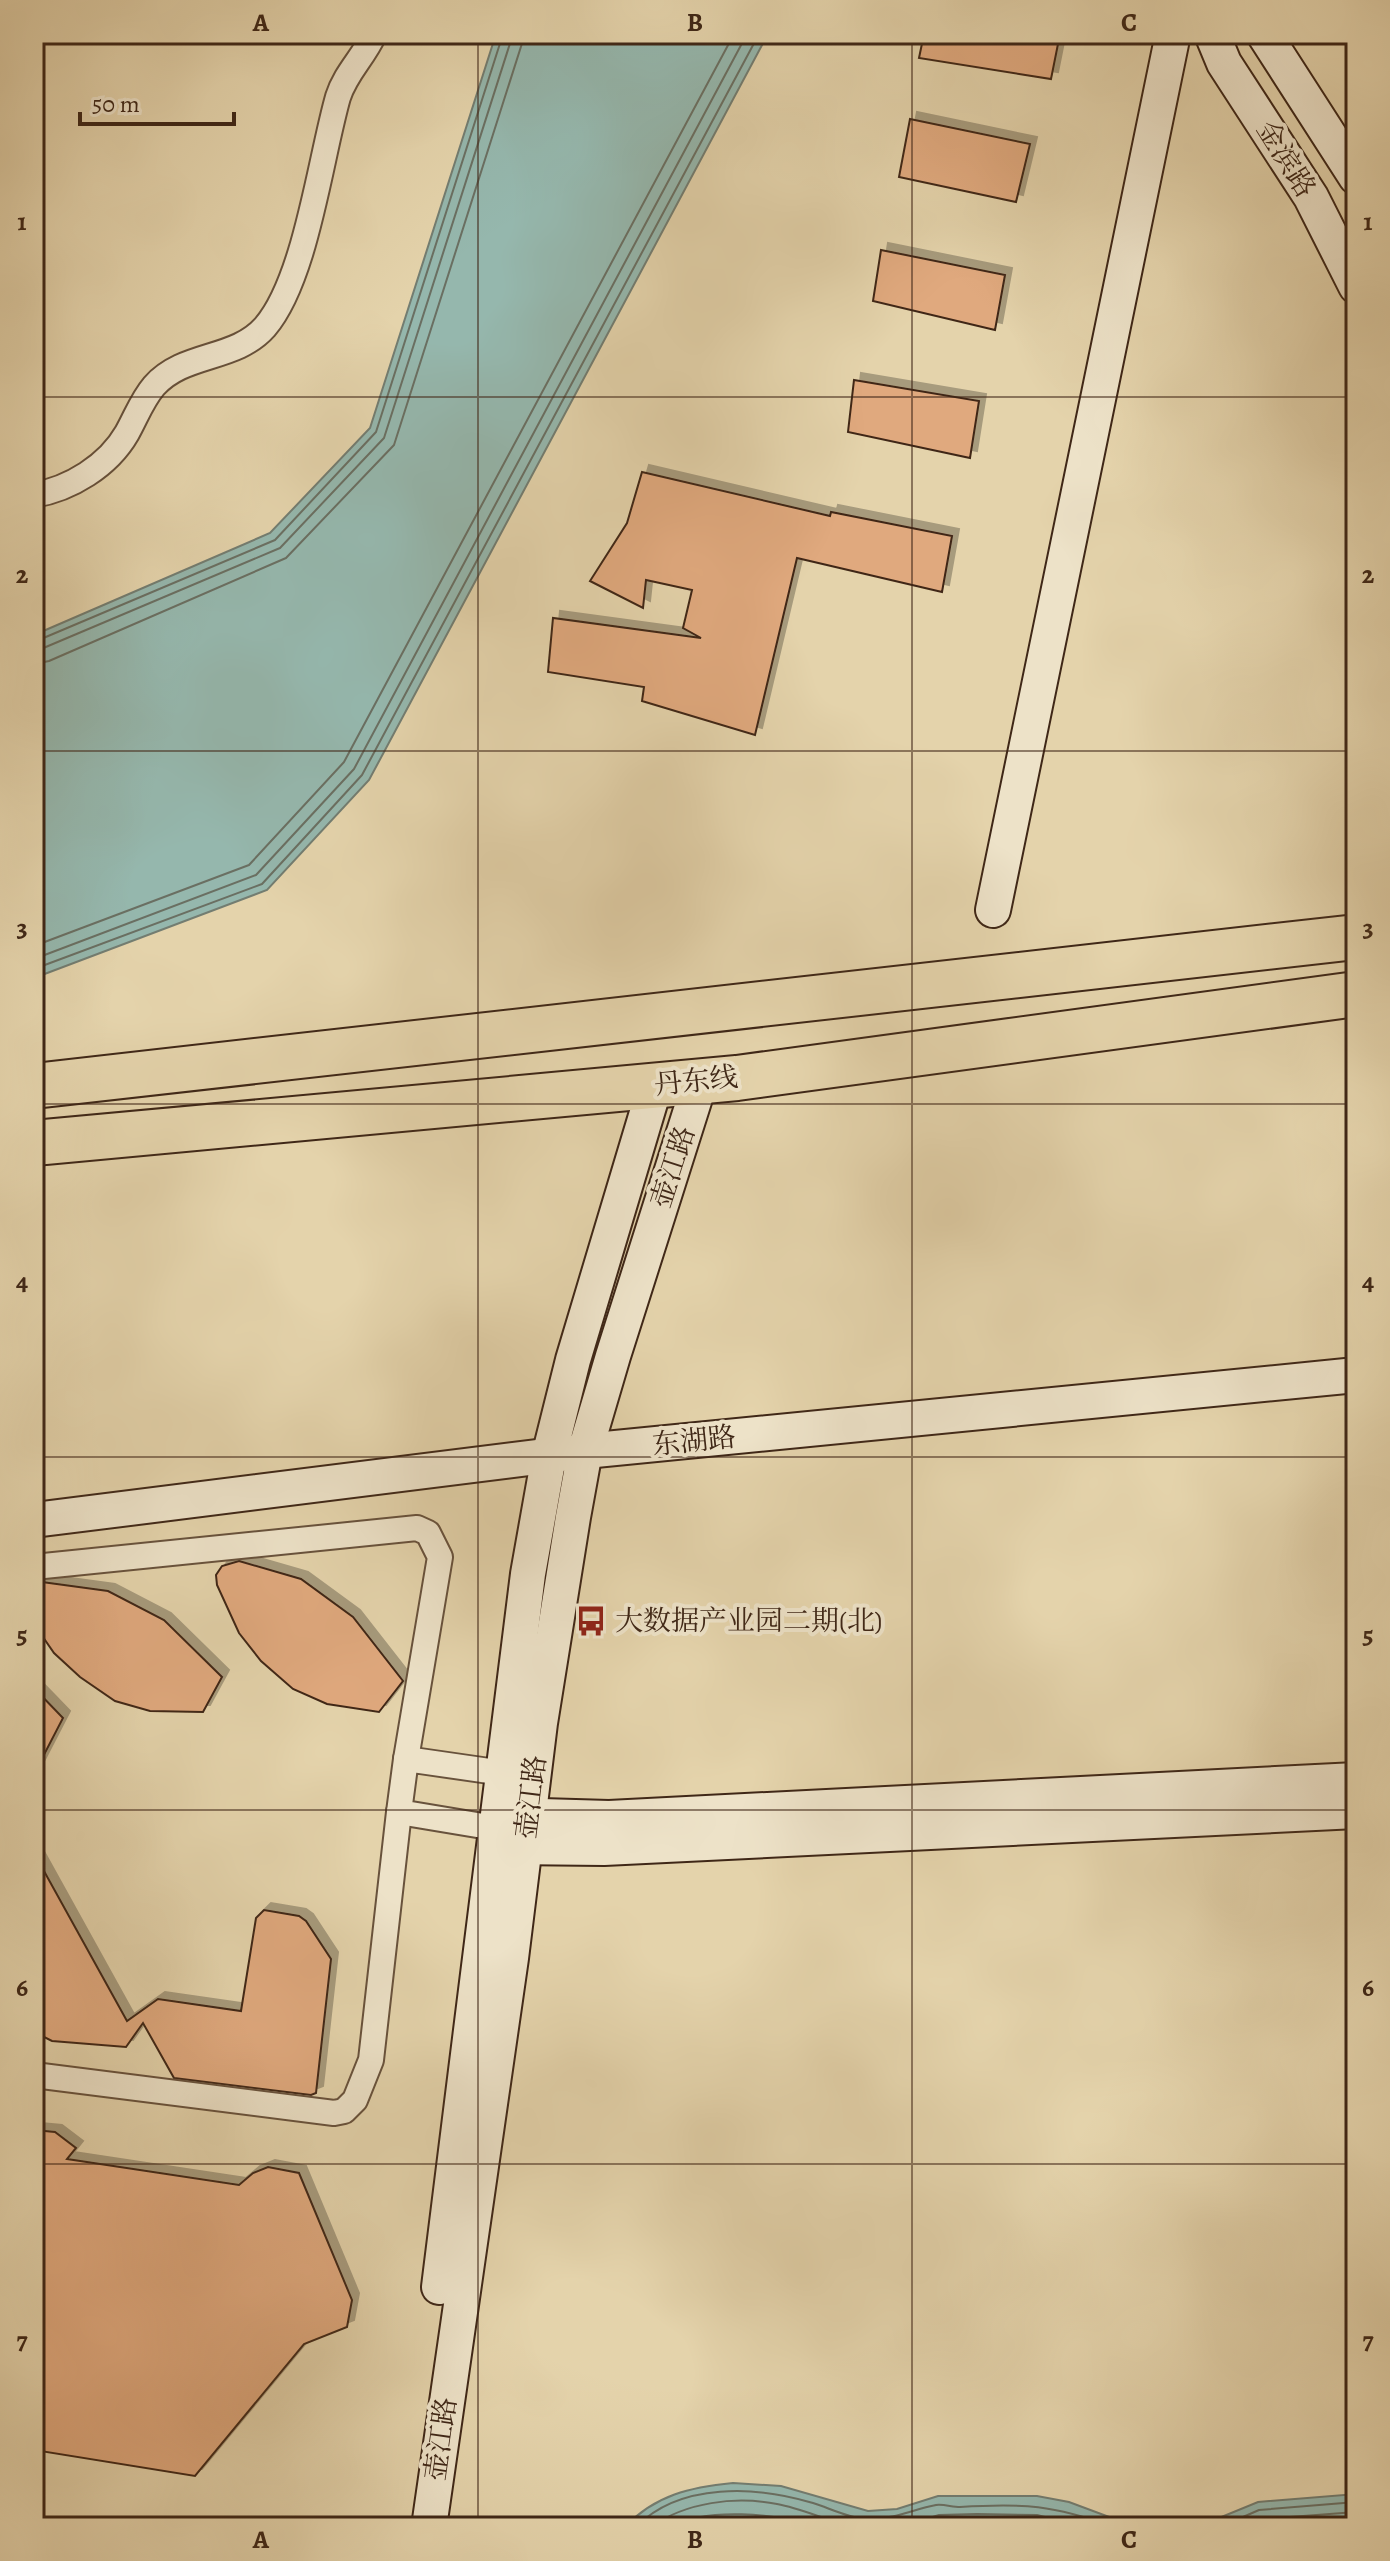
<svg xmlns="http://www.w3.org/2000/svg" width="1390" height="2561" viewBox="0 0 1390 2561" font-family="Alegreya,'Noto Serif SC',serif">
<defs>
<filter id="shadow"><feDropShadow dx="7" dy="-7" stdDeviation="0" flood-color="#0004"/></filter>
</defs>
<rect width="100%" height="100%" fill="#e4d3ab"/>
<filter id="stains"><feTurbulence type="fractalNoise" baseFrequency=".0025" numOctaves="4"/><feColorMatrix values="0 0 0 0 .2 0 0 0 0 .09 0 0 0 0 .02 0 0 0 .5 -.17"/></filter>
<radialGradient id="worn" r=".72"><stop offset=".6" stop-color="#630" stop-opacity="0"/><stop offset="1" stop-color="#630" stop-opacity=".3"/></radialGradient>
<g fill="#95b7ad" stroke="#737d71" stroke-width="2">
<polygon points="496,34 768,34 369,780 267,890 34,978 34,635 270,533 370,428"/>
<path d="M733,2483L781,2486L868,2511L897,2509L938,2496H1037L1069,2502L1136,2527H625C655,2495 691,2487 733,2483Z"/>
<polygon points="1356,2494 1356,2527 1197,2527 1258,2502"/>
</g>
<g fill="none" stroke-linecap="round" stroke-linejoin="round">
<g stroke="#6a6f62" stroke-width="2">
<polyline points="34,642 275,540 376,432 503,34"/>
<polyline points="34,652 280,548 384,438 513,34"/>
<polyline points="34,664 49,661 286,558 394,445 525,34"/>
<polyline points="34,946 249,865 344,762 734,34"/>
<polyline points="34,959 256,875 354,769 747,34"/>
<polyline points="34,969 262,884 362,775 759,34"/>
<path d="M636,2527C680,2482 757,2486 813,2503C832,2509 850,2519 871,2519C895,2519 914,2509 936,2505C944,2504 952,2507 960,2507C1024,2503 1053,2505 1114,2527"/>
<path d="M651,2527C686,2502 735,2496 777,2504C804,2509 829,2522 855,2527"/>
<path d="M672,2527C706,2507 777,2513 813,2527"/>
<polyline points="900,2527 939,2515 977,2514 1037,2515 1084,2527"/>
<polyline points="1220,2527 1259,2510 1356,2502"/>
<polyline points="1239,2527 1262,2519 1356,2512"/>
</g>
</g>
<g fill="#e0a97e" stroke="#3f2717" stroke-width="2" filter="url(#shadow)">
<polygon points="924,34 1060,34 1051,79 919,58"/>
<polygon points="910,119 1030,144 1016,202 899,177"/>
<polygon points="881,250 1005,275 995,330 873,301"/>
<polygon points="854,380 979,401 970,458 848,432"/>
<polygon points="642,472 830,516 831,512 952,536 942,592 797,558 755,735 642,701 644,687 548,672 553,618 701,638 683,628 692,590 646,580 643,608 590,581 627,523"/>
<polygon points="239,1561 301,1579 353,1617 403,1681 379,1712 327,1704 293,1689 261,1661 239,1633 217,1585 216,1575 222,1566"/>
<polygon points="42,1582 108,1591 164,1620 222,1677 203,1712 150,1711 115,1701 80,1677 54,1653 34,1624 34,1584"/>
<polygon points="34,1688 63,1718 34,1774"/>
<polygon points="34,1853 127,2021 158,1999 241,2011 256,1918 264,1910 299,1916 306,1921 331,1959 316,2093 311,2095 174,2078 143,2023 126,2047 52,2041 42,2036 34,2020"/>
<polygon points="34,2130 55,2132 76,2148 67,2159 239,2185 253,2173 268,2167 299,2173 352,2300 347,2327 304,2344 195,2476 34,2450"/>
</g>
<g fill="none" stroke-linecap="round" stroke-linejoin="round">
<g stroke="#68523c" stroke-width="28">
<g id="street">
<path d="M34,495C70,489 108,466 127,433C136,417 142,400 154,386C184,352 235,361 265,327C306,279 320,160 338,97C346,72 364,57 374,34"/>
<polyline points="34,1567 417,1528 428,1533 440,1557 406,1759"/>
<polyline points="495,1828 399,1812 406,1759 503,1773"/>
<polyline points="34,2075 334,2113 344,2111 355,2100 371,2060 399,1812"/>
</g>
</g>
<g stroke="#3f2717" stroke-width="38">
<g id="secondary">
<polyline points="1212,34 1224,63 1311,197 1356,286"/>
<polyline points="1264,34 1356,177"/>
<polyline points="993,910 1173,34"/>
<polyline points="34,1520 585,1451 1356,1375"/>
<polyline points="505,1815 609,1818 1356,1780"/>
<polyline points="503,1847 604,1848 1356,1811"/>
<polyline points="439,2287 528,1574 549,1456 573,1360 655,1086"/>
<polyline points="429,2527 511,1958 540,1723 573,1517 585,1451 613,1356 700,1082"/>
</g>
</g>
<g stroke="#3f2717" stroke-width="48">
<g id="highway">
<polyline points="34,1086 1356,937"/>
<polyline points="34,1143 737,1078 1356,994"/>
</g>
</g>
<use href="#street" stroke="#ede2c8" stroke-width="24"/>
<use href="#secondary" stroke="#ede2c8" stroke-width="34"/>
<use href="#highway" stroke="#e4d3ab" stroke-width="44"/>
</g>
<path fill="none" stroke="#3f2717" stroke-width="2" stroke-opacity="0.55" d="M478,34V2527M912,34V2527M34,397H1356M34,751H1356M34,1104H1356M34,1457H1356M34,1810H1356M34,2164H1356"/>
<defs>
<g id="bus-bare" transform="scale(2.4)"><path d="M-5-6H5V4H4V6H2V4H-2V6H-4V4H-5ZM-3.5-4V0h7V-4ZM-3.5 1.2v1.5H-2V1.2ZM2 1.2v1.5H3.5V1.2Z" fill="#8f2418" stroke="#ede2c8" stroke-width="2.5" paint-order="stroke"/></g>
</defs>
<g fill-rule="evenodd">
<use href="#bus-bare" x="591" y="1621"/>
</g>
<g text-anchor="middle" dominant-baseline="central" stroke-width="8" stroke-linejoin="round" paint-order="stroke">
<g font-size="28" fill="#3f2717" stroke="#ede2c8">
<text transform="translate(1286 159) rotate(58)">金滨路</text>
<text transform="translate(696 1081) rotate(-6)">丹东线</text>
<text transform="translate(673 1167) rotate(-72)">壶江路</text>
<text transform="translate(694 1441) rotate(-6)">东湖路</text>
<text transform="translate(531 1797) rotate(-83)">壶江路</text>
<text transform="translate(441 2439) rotate(-82)">壶江路</text>
</g>
<g font-size="28" fill="#3f2717" stroke="#ede2c8" text-anchor="start">
<text x="615" y="1621">大数据产业园二期(北)</text>
</g>
</g>
<rect width="1390" height="2561" fill="none" stroke="#e4d3ab" stroke-width="88"/>
<path d="M80 112v12h154v-12" fill="none" stroke="#3f2717" stroke-width="4"/>
<text x="92" y="112" font-size="24" fill="#3f2717" stroke="#ede2c8" stroke-width="6" paint-order="stroke">50 m</text>
<rect x="44" y="44" width="1302" height="2473" fill="none" stroke="#3f2717" stroke-width="3"/>
<g font-size="26" text-anchor="middle" font-weight="bold" fill="#3f2717">
<text x="261" y="31">A</text>
<text x="695" y="31">B</text>
<text x="1129" y="31">C</text>
<text x="22" y="230">1</text>
<text x="1368" y="230">1</text>
<text x="22" y="583">2</text>
<text x="1368" y="583">2</text>
<text x="22" y="936">3</text>
<text x="1368" y="936">3</text>
<text x="22" y="1290">4</text>
<text x="1368" y="1290">4</text>
<text x="22" y="1643">5</text>
<text x="1368" y="1643">5</text>
<text x="22" y="1996">6</text>
<text x="1368" y="1996">6</text>
<text x="22" y="2349">7</text>
<text x="1368" y="2349">7</text>
<text x="261" y="2548">A</text>
<text x="695" y="2548">B</text>
<text x="1129" y="2548">C</text>
</g>
<rect width="100%" height="100%" filter="url(#stains)"/>
<rect width="100%" height="100%" fill="url(#worn)"/>
</svg>
